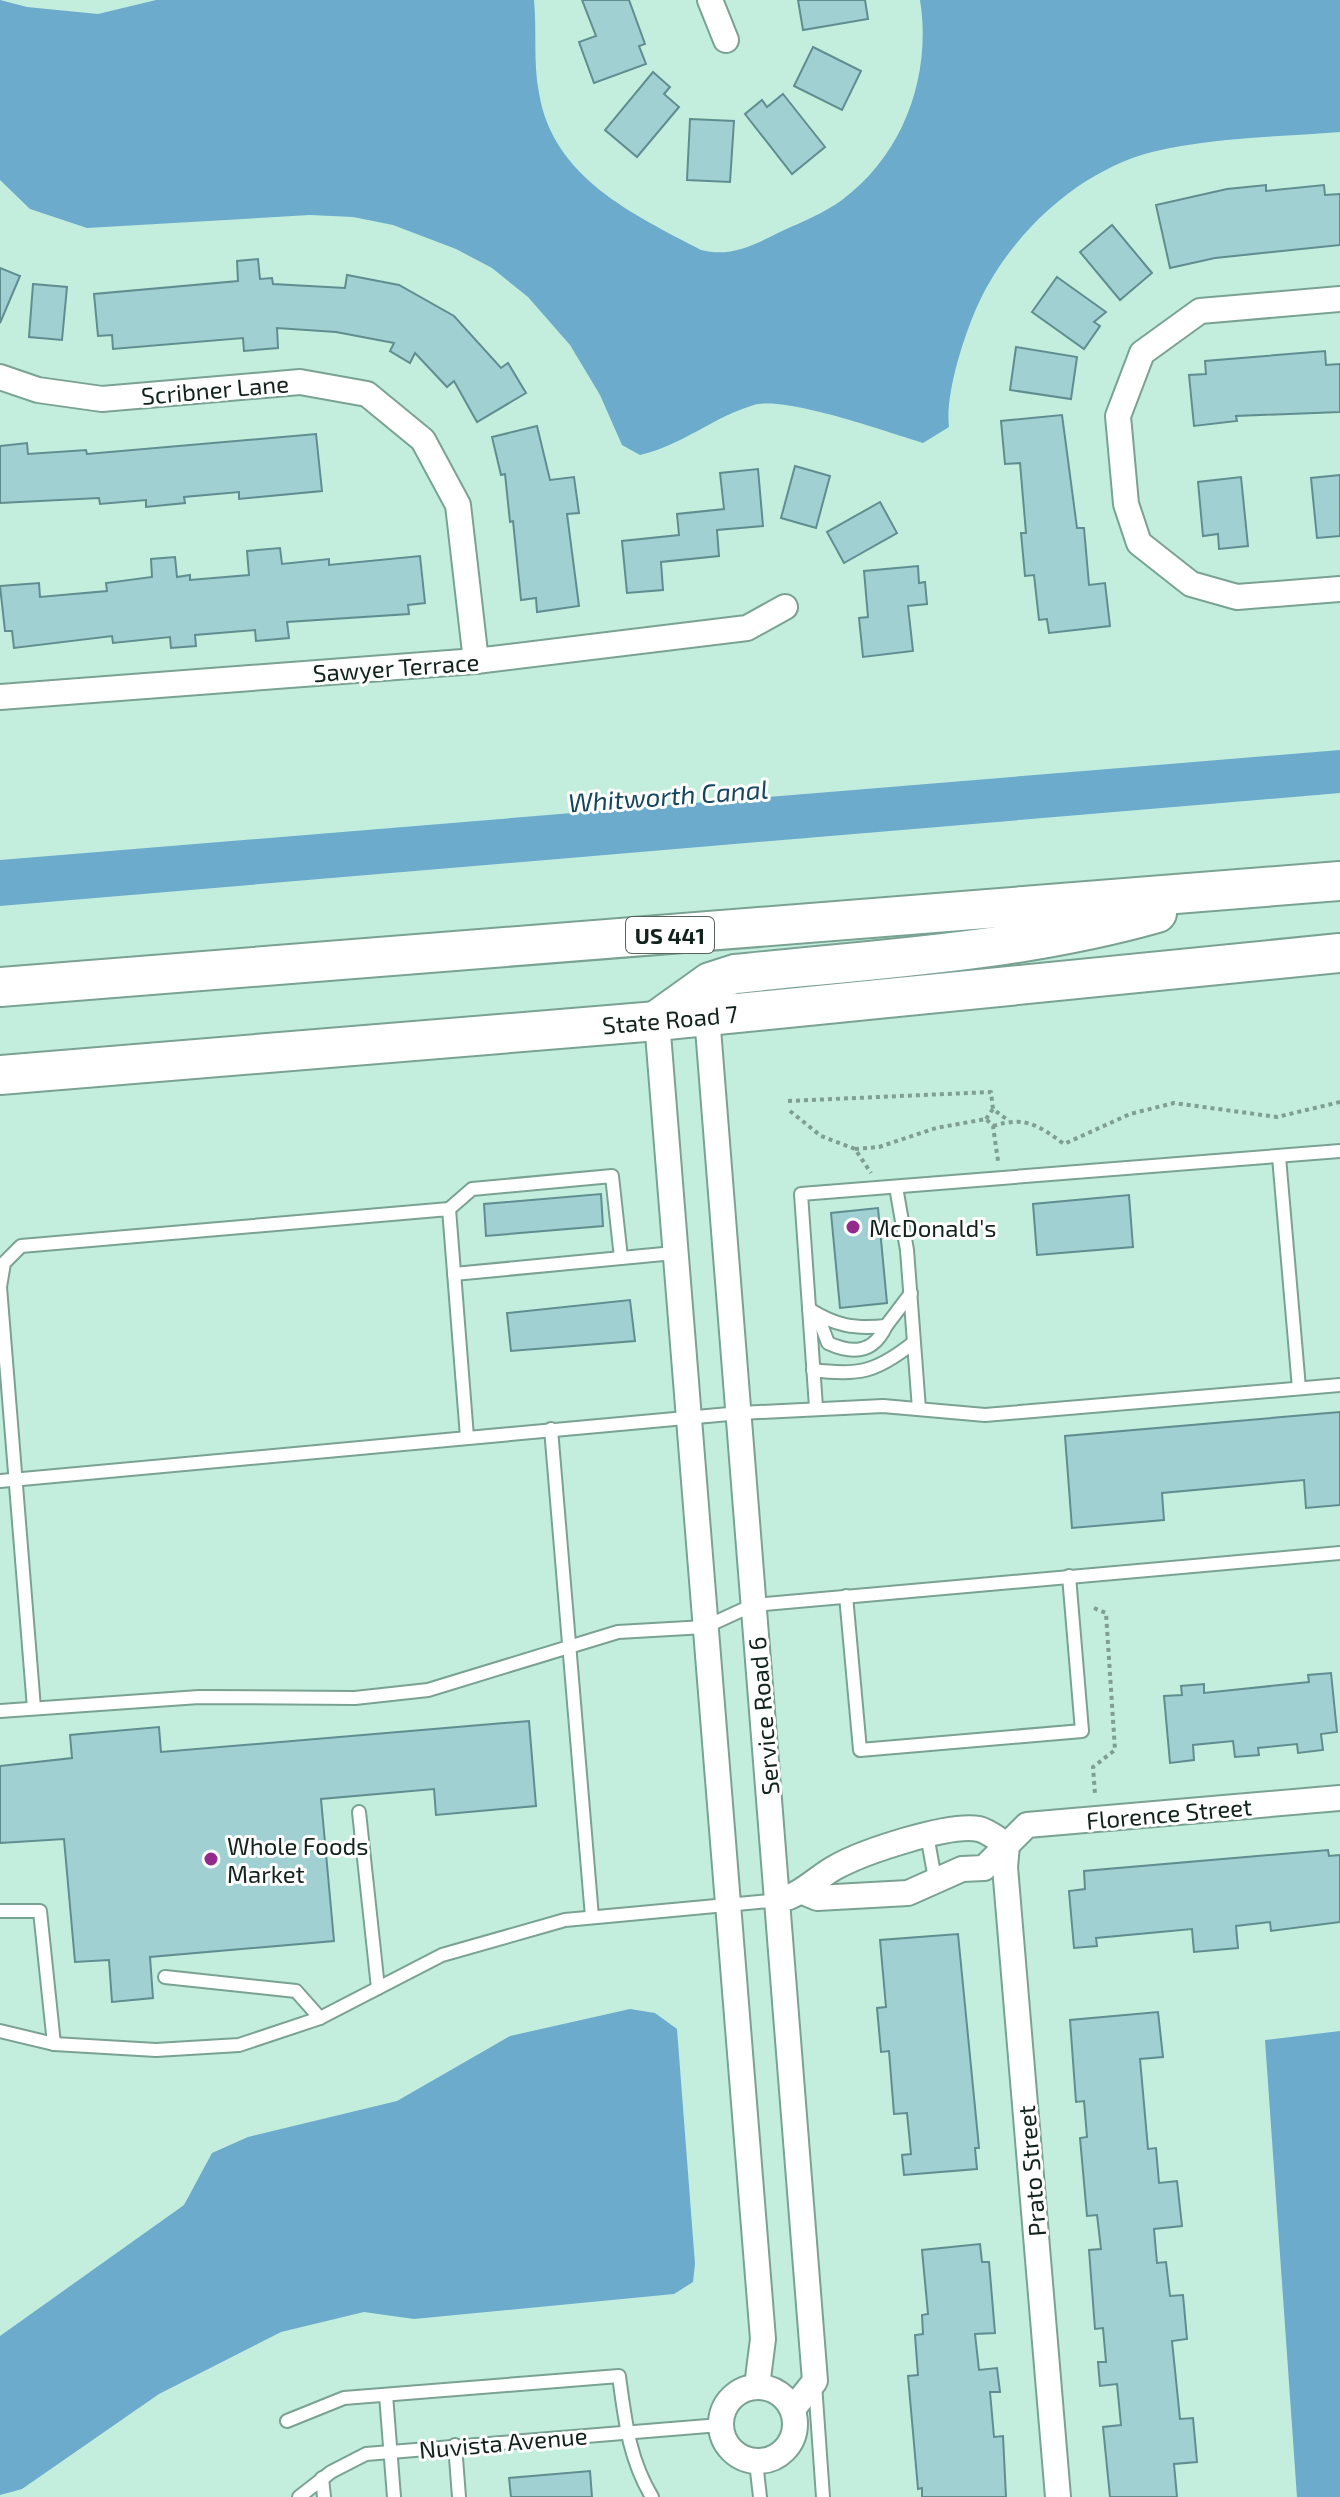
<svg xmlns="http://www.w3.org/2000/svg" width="1340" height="2497" viewBox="0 0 1340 2497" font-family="'Exo 2',sans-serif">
<rect width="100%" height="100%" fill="#c3eedd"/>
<g fill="#6dabcd">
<path d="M0,0L27,7L98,14L156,0H534C537,31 533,62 539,93C553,178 633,214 701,250C731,258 756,244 782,231C802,222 824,213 842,200C904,154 932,75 920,0H1340V132C1279,137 1212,137 1152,152C1075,172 1007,238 976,309C963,339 945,395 949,427L923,443C887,432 786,396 754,405C713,417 681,446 640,455L622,445L600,395L570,345L528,297L492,268L456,249L393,225L353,217L310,215L87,228L30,209L0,180Z"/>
<polygon points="1340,750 1340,793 0,906 0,860"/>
<polygon points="630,2009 655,2013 677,2029 695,2264 693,2282 674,2294 414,2319 364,2312 281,2332 159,2394 22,2489 0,2495 0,2336 184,2205 212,2153 248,2137 397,2101 510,2036"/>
<polygon points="1340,2031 1340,2497 1297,2497 1265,2040"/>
</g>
<g fill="#a1d0d3" stroke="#608d90" stroke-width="2">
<polygon points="582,0 629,0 645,44 639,46 646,64 594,83 579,42 596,36"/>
<polygon points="798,0 865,0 868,19 803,30"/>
<polygon points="813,47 861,71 842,110 794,86"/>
<polygon points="653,72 670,87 664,94 679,107 637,157 605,130"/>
<polygon points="783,94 825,147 792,174 745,114 762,100 767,107"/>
<polygon points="690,119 734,121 730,182 687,180"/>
<polygon points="1266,185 1266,191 1324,185 1325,195 1340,194 1340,245 1215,258 1170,268 1156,205 1227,189"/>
<polygon points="1112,225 1152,273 1120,300 1080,252"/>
<polygon points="258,259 260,279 272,278 273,284 345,288 347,275 399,285 454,316 501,368 508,363 526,393 477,422 454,381 447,387 415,353 410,363 390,351 394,343 336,332 277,328 278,348 244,351 243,338 113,349 112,335 98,336 94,294 238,281 237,261"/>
<polygon points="0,268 20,276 0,323"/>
<polygon points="1057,277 1106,312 1094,322 1100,326 1084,349 1032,312"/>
<polygon points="33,284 67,287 62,340 29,337"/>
<polygon points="1016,347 1077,357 1071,399 1010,390"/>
<polygon points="1325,351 1326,365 1340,364 1340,412 1236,416 1237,421 1194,426 1189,375 1206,374 1205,361"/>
<polygon points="1062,415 1077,528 1084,528 1089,585 1105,583 1110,626 1049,633 1047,619 1039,620 1034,575 1025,576 1021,533 1026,533 1020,463 1005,464 1001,421"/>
<polygon points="537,426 550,480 574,477 579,513 567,514 579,606 537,612 536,598 521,600 513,521 510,522 505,474 501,475 492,437"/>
<polygon points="316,434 322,491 239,499 239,492 184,497 185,503 146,507 146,500 100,504 99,498 0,503 0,446 27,443 28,454 86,450 87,454"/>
<polygon points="795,466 830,476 816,528 781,518"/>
<polygon points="758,469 763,526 717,530 719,556 661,562 663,590 627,593 622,541 679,535 677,514 724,509 720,473"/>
<polygon points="1340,475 1340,536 1317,538 1311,478"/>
<polygon points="1241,477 1248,546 1219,549 1218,534 1203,536 1198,482"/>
<polygon points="880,502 897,533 844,563 827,532"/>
<polygon points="280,548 282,564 329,559 329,565 420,556 425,603 408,605 409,614 287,622 289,638 256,641 255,630 195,635 196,646 171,648 170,637 113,643 112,636 14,648 12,631 5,631 0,586 39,583 40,597 107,591 106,583 152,577 151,559 175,557 177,577 190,575 190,580 249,575 247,551"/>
<polygon points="918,566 919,583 925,582 927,604 908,606 913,651 863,657 859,618 868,617 864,571"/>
<polygon points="601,1194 603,1226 486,1236 484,1204"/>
<polygon points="1129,1195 1133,1247 1037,1255 1033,1204"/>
<polygon points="878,1208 887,1303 840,1308 831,1213"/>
<polygon points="630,1300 635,1341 511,1351 507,1313"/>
<polygon points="1340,1412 1340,1505 1306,1508 1304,1480 1162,1493 1164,1520 1072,1528 1065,1436"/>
<polygon points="1331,1673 1337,1732 1321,1734 1323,1750 1298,1753 1297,1744 1258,1748 1259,1755 1235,1757 1233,1741 1193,1745 1194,1760 1170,1763 1164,1696 1182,1695 1181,1686 1204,1684 1204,1693 1309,1682 1308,1675"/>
<polygon points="529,1721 536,1806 436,1815 434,1789 321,1799 334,1941 150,1957 153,1998 112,2002 109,1960 75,1962 64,1839 0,1843 0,1766 72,1758 70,1735 159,1727 161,1752"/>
<polygon points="1328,1850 1329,1856 1340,1855 1340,1922 1271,1931 1270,1922 1236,1926 1238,1948 1194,1952 1192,1929 1096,1938 1097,1946 1074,1948 1069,1891 1085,1889 1084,1871"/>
<polygon points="958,1934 979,2148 975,2148 977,2169 904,2175 902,2155 911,2154 907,2113 894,2114 889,2051 881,2052 877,2008 886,2007 880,1940"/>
<polygon points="1158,2012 1163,2057 1140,2059 1148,2149 1156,2148 1159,2183 1177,2181 1182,2226 1154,2229 1157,2263 1166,2262 1170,2296 1183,2295 1187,2339 1172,2341 1180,2419 1193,2418 1197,2462 1174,2464 1177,2497 1110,2497 1103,2427 1121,2425 1117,2384 1100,2386 1098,2362 1106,2362 1103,2328 1095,2329 1089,2250 1101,2249 1097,2215 1087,2216 1080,2138 1087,2137 1084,2101 1076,2102 1070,2020"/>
<polygon points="980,2244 982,2262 989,2262 995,2333 975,2334 979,2370 997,2368 1000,2392 990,2392 994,2437 1003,2436 1006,2497 922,2497 922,2488 918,2489 908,2376 918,2375 915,2335 923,2334 922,2315 928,2314 922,2250"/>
<polygon points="590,2471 592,2497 511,2497 509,2478"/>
</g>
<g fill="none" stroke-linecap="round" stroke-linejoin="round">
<g stroke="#7aa293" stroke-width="16">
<g id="lane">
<polyline points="1279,1157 1299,1388"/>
<polyline points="896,1187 907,1250 919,1409"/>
<polyline points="449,1209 472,1189 612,1176 621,1258"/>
<polyline points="454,1274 674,1253"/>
<path d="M809,1309C836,1326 854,1329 886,1326L911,1293"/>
<path d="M817,1314L828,1343C852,1354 873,1354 886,1326"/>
<path d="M813,1370C859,1376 876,1372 913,1343"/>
<polyline points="816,1407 801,1194 1340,1151"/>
<polyline points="551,1429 592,1917"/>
<polyline points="0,1481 740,1413 883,1406 985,1415 1340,1385"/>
<polyline points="846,1596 860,1750 1082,1731 1069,1576"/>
<polyline points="34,1708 0,1287 4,1263 21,1246 449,1209 467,1437"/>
<polyline points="0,1711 199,1697 355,1698 428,1690 618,1632 705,1627 753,1605 1340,1553"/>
<polyline points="359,1812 378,1988"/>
<polyline points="927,1835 935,1879"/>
<polyline points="0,1911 40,1911 54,2044"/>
<polyline points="165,1977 296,1991 320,2018"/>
<polyline points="0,2031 54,2044 156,2050 239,2045 320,2018 442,1955 565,1920 780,1900"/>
<polyline points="815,2384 823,2497"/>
<polyline points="386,2395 394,2497"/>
<path d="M287,2421L344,2398L619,2376C625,2420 629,2459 652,2497"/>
<polyline points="455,2445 459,2497"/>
<polyline points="756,2462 760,2497"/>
<polyline points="322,2478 324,2497"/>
<polyline points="299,2497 331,2472 366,2454 720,2425"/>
</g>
</g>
<g stroke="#7aa293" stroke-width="28">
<g id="street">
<polyline points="710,0 726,40"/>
<polyline points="1340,299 1200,311 1142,353 1118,416 1126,504 1139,543 1191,584 1237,597 1340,589"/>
<polyline points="0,377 38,390 102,399 300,382 367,394 423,440 458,505 476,661"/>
<polyline points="0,697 476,661 747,628 785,607"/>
<polyline points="707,1016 815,2381 793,2409"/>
<polyline points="657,1021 763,2339 757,2386"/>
<polyline points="1007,1845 1005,1867 1058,2497"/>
<polyline points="803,1892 817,1898 908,1893 962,1869 984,1868 1027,1825 1340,1798"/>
<path d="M789,1897C807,1890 819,1876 836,1867C863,1852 949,1823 979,1829C988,1831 999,1840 1007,1845"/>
<circle cx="758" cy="2424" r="37"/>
</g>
</g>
<g stroke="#7aa293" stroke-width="42">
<g id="primary">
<polyline points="0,987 1340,881"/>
<path d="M657,1020L710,982L735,974C877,959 1020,952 1157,913"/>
<polyline points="0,1075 657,1021 1340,953"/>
</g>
</g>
<g stroke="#7e9f92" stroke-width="4" stroke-dasharray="4 4" stroke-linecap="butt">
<polyline points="788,1101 991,1092 993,1109"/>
<polyline points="790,1111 821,1136 855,1149 871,1173"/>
<polyline points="986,1119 993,1109 1009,1121"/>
<path d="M993,1126C1026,1116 1038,1125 1064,1144L1130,1114L1174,1103L1277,1117L1340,1102"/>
<polyline points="855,1149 879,1147 936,1128 986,1119 993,1126 998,1161"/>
<polyline points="1094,1608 1106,1613 1115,1750 1093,1767 1095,1794"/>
</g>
<use href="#lane" stroke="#fff" stroke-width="12"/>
<use href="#street" stroke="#fff" stroke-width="24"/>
<use href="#primary" stroke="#fff" stroke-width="38"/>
</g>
<g fill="#952a8d" stroke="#fff" stroke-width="3">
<circle cx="853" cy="1227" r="8"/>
<circle cx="211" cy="1859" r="8"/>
</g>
<g text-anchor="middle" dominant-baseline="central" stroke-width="6" stroke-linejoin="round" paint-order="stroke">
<rect fill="#fff" stroke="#596460" stroke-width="2" x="626" y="917" width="88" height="36" rx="6"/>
<g font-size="22" font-weight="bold" fill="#12221c">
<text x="670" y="935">US 441</text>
</g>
<g font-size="24" fill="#12221c" stroke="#fff">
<text transform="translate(215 389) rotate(-5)">Scribner Lane</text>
<text transform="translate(396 667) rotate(-4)">Sawyer Terrace</text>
<text transform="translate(670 1019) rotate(-5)">State Road 7</text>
<text transform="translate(763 1716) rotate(-95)">Service Road 6</text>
<text transform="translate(1169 1813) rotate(-5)">Florence Street</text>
<text transform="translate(1031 2171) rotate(-95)">Prato Street</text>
<text transform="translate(503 2442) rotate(-5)">Nuvista Avenue</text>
</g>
<g font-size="24" fill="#12221c" stroke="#fff" text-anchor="start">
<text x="869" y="1227">McDonald's</text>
<text x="227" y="1845">Whole Foods<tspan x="227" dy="28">Market</tspan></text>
</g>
<g font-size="26" font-style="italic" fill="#14465e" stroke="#fff">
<text transform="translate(668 795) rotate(-4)">Whitworth Canal</text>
</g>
</g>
</svg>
